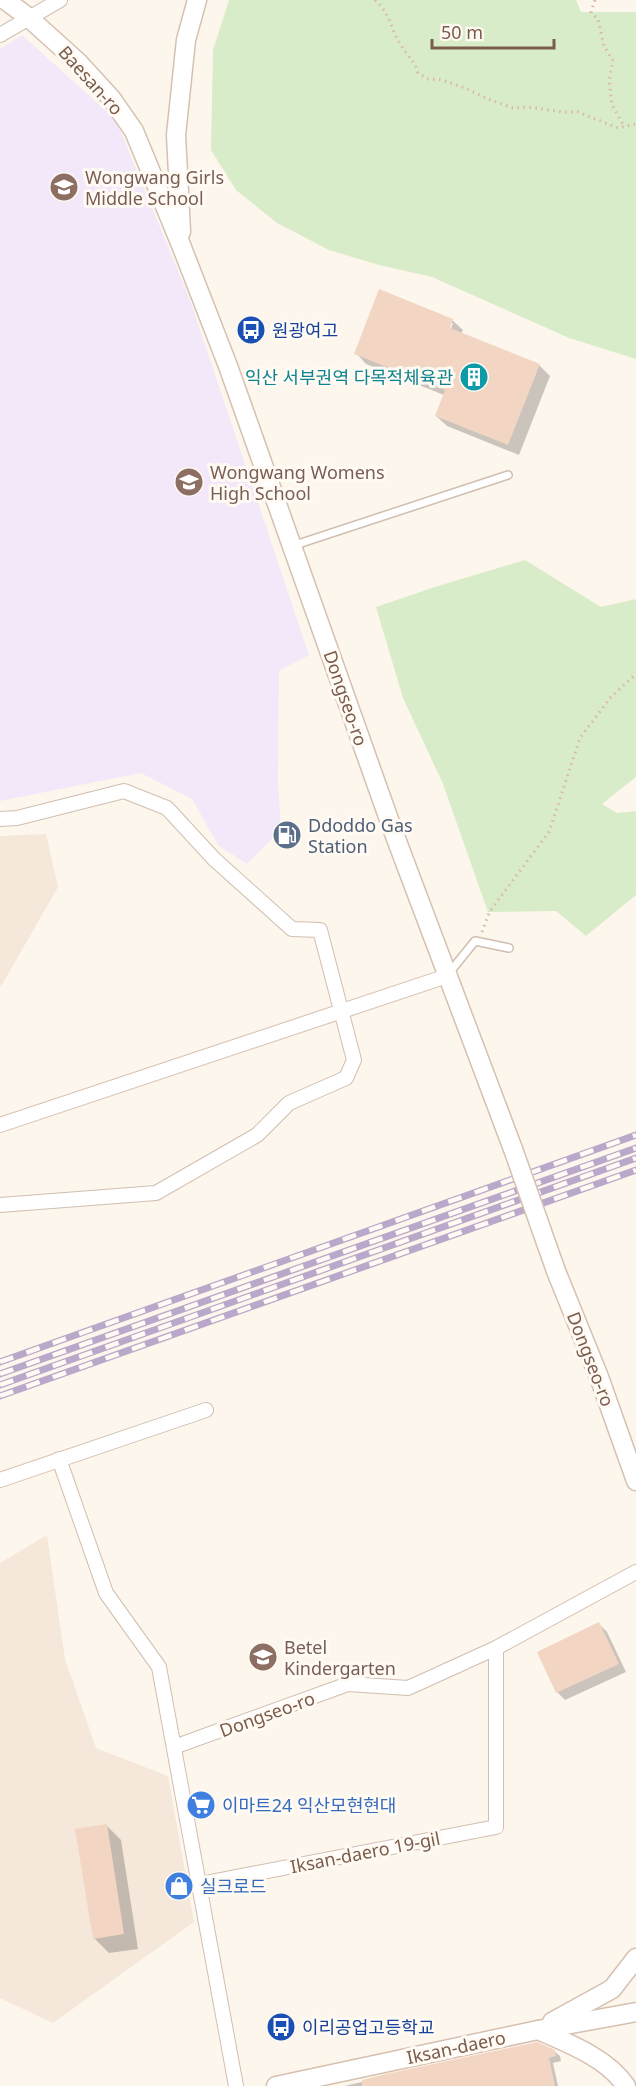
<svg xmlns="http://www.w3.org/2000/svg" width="636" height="2086" viewBox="0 0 636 2086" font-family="'Noto Sans','Noto Sans KR',sans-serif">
<rect width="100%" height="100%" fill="#fdf6ec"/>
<g fill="#f5e8da">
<polygon points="46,834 58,887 0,988 0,836"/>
<polygon points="47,1535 65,1659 96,1748 168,1776 194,1922 53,2023 0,1998 0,1563"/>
</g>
<polygon fill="#f3e8fa" points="22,35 116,120 190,300 309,655 279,671 278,783 281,830 247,864 218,845 192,799 141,773 0,801 0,49"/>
<g fill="#d8ecc9">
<polygon points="229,0 576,0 581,12 636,12 636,359 569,338 432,277 379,265 329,250 277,223 236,190 211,150 213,50"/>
<polygon points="525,560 601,607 636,599 636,777 602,804 617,813 636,811 636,895 586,936 556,911 488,912 443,784 403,698 376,607 438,586"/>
</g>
<g fill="#0003" fill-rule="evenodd">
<path d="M452,320L463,330L461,334L539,365L550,376L519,455L447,426L436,416L444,395L366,364L356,353ZM450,323H453L448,336Z"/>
<polygon points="599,1624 607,1632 626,1672 565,1700 557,1692 539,1652"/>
<polygon points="106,1825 121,1840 138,1949 109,1953 94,1938"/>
<polygon points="537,2043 554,2051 560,2056 561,2061 553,2063 558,2086 344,2086"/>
</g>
<g fill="#f3d5c3">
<polygon points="379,289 453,319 450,328 540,364 508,445 435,416 445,390 354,354"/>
<polygon points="599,1622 619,1664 556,1693 537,1652"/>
<polygon points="107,1824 124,1934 93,1939 75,1829"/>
<polygon points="537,2042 555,2050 556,2056 549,2058 555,2086 362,2086 362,2080 386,2074"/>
</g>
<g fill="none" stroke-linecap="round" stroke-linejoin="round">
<g stroke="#d1beb0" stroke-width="10">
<g id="lane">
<polyline points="292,546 508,475"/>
<polyline points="449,973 475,941 509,948"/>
</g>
</g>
<g stroke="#d1beb0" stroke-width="16">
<g id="street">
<polyline points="0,35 60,0"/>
<polyline points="0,819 17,818 124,791 167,808 214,859 292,929 320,930 354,1060 346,1078 289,1103 257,1135 156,1193 0,1205"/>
<polyline points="0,1125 447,976"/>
<polyline points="59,1459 106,1593 159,1667 236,2086"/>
<polyline points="0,1480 206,1410"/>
<polyline points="174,1747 348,1684 408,1688 496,1648 636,1572"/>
<polyline points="200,1884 496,1827 496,1648"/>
</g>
</g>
<g stroke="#d6c0b0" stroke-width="21">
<g id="secondary">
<polyline points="5,0 28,17 79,63 111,98 134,131 181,245 228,366 392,828 513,1149"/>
<polyline points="181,232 176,135 186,40 197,0"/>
<polyline points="556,1271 599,1377 636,1481"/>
<polyline points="552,2022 612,1989 636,1958"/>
<path d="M538,2030C568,2043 607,2058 626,2086"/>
<polyline points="276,2086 538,2030 636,2012"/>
</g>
</g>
<g stroke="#d9b8a5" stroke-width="3" stroke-dasharray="1.5 4.5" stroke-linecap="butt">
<path d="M375,0C391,14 390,29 401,45C407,56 415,61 418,73L428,79L442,80L465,88L488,99L513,108L528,107L563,112H578L618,128L636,124"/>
<polyline points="595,0 591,12 598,19 604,46 613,61 609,80 612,105 624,126"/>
<polyline points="482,932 490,911 549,832 580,738 611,697 636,674"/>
</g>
<use href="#lane" stroke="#fff" stroke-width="7"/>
<use href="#street" stroke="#fff" stroke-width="14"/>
<use href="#secondary" stroke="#fff" stroke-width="18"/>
<g stroke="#b9a8c9" stroke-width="7">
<g id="rail">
<polyline points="0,1362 636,1135"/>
<polyline points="0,1374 636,1148"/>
<polyline points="0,1385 636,1158"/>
<polyline points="0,1396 636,1170"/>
</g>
</g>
<use href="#rail" stroke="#fffaf3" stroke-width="4.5" stroke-dasharray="14" stroke-linecap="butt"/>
<g stroke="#d6c0b0" stroke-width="21" stroke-linecap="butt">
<polyline id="secondary-bridge" points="513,1149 556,1271"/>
</g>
<use href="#secondary-bridge" stroke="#fff" stroke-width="18"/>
</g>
<defs>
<g id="school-disc" transform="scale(1.5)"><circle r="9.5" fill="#8d6e63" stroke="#fffaf3"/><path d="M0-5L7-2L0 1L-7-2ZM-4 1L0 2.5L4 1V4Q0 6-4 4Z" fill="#fff"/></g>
<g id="bus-disc" transform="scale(1.5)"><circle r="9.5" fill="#1a4fb4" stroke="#fffaf3"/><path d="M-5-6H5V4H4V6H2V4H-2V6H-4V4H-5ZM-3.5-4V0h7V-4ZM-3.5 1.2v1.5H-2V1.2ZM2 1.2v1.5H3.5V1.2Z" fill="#fff"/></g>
<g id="building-disc" transform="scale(1.5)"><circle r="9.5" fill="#0f9aa8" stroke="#fffaf3"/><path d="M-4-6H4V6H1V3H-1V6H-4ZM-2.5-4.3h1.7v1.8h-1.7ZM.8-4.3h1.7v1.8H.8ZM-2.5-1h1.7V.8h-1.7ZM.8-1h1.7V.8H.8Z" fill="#fff"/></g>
<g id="fuel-disc" transform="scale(1.5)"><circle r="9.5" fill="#5c6f8a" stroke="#fffaf3"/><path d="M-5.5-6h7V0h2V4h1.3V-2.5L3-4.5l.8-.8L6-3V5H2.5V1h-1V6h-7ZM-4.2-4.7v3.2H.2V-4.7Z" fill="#fff"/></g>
<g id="supermarket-disc" transform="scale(1.5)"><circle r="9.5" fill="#3f7fe0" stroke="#fffaf3"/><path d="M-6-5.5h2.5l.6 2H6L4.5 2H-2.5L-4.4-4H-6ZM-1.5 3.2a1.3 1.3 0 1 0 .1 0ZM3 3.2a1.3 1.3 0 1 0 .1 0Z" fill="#fff"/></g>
<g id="shop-disc" transform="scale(1.5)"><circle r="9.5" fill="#3f7fe0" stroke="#fffaf3"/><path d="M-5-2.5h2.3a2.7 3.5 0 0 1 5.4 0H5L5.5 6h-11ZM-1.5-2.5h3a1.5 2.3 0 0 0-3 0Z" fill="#fff"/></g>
</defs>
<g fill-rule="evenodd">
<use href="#school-disc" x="64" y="187"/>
<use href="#bus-disc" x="251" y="330"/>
<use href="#building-disc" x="474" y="377"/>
<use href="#school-disc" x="189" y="482"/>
<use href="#fuel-disc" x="287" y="835"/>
<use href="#school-disc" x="263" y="1657"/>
<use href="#supermarket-disc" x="201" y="1805"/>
<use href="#shop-disc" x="179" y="1886"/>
<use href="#bus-disc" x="281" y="2027"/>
</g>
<g text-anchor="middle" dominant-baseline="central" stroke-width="6" stroke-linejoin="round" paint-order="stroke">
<g font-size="18" fill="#7a5c4d" stroke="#fffaf3">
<text transform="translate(91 80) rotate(48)">Baesan-ro</text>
<text transform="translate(346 698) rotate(71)">Dongseo-ro</text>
<text transform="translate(591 1359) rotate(69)">Dongseo-ro</text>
<text transform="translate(267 1714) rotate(-20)">Dongseo-ro</text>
<text transform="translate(365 1852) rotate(-11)">Iksan-daero 19-gil</text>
<text transform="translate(456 2047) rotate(-12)">Iksan-daero</text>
</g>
<g font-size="18" fill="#785e54" stroke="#fffaf3" text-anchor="start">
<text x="85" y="177">Wongwang Girls<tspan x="85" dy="21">Middle School</tspan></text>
<text x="210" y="472">Wongwang Womens<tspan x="210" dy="21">High School</tspan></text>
<text x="284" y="1647">Betel<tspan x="284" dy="21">Kindergarten</tspan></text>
</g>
<g font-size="18" fill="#164399" stroke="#fffaf3" text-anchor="start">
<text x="272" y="330">원광여고</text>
<text x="302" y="2027">이리공업고등학교</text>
</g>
<g font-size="18" fill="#0d838f" stroke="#fffaf3" text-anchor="end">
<text x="453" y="377">익산 서부권역 다목적체육관</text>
</g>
<g font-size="18" fill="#4e5e75" stroke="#fffaf3" text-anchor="start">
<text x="308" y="825">Ddoddo Gas<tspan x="308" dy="21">Station</tspan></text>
</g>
<g font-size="18" fill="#366cbe" stroke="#fffaf3" text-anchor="start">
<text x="222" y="1805">이마트24 익산모현현대</text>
<text x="200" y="1886">실크로드</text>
</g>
</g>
<path d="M432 39v9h122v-9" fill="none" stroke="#7a5c4d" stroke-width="3"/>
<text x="441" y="39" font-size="18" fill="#7a5c4d" stroke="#fffaf3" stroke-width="4.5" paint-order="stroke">50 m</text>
</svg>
